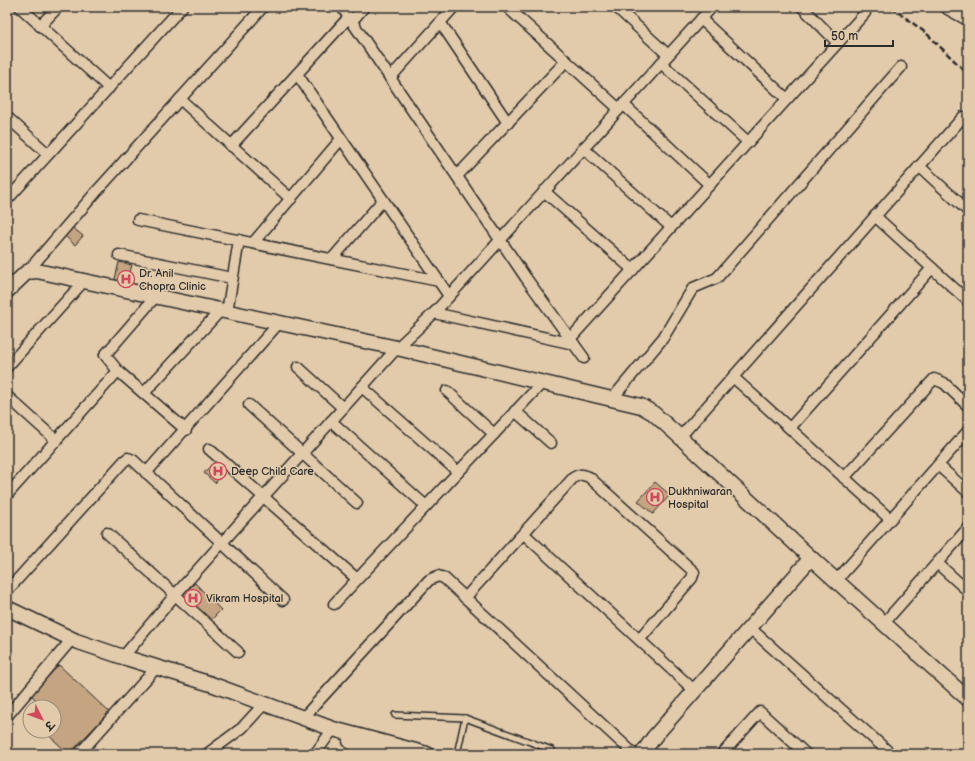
<svg xmlns="http://www.w3.org/2000/svg" width="975" height="761" viewBox="0 0 975 761" font-family="'Balsamiq Sans','Playpen Sans Deva',sans-serif">
<rect width="100%" height="100%" fill="#e2cbab"/>
<filter id="ink" filterUnits="userSpaceOnUse"><feTurbulence type="fractalNoise" baseFrequency=".025" numOctaves="2"/><feDisplacementMap in="SourceGraphic" scale="8" xChannelSelector="R" yChannelSelector="G"/><feConvolveMatrix kernelMatrix="1 2 1 2 8 2 1 2 1" color-interpolation-filters="sRGB"/></filter>
<g filter="url(#ink)">
<g fill="#c5a581" stroke="#2b2b2b">
<polygon points="72,227 83,236 75,245 65,236"/>
<polygon points="119,262 132,265 126,286 114,283"/>
<polygon points="213,463 224,473 215,483 204,473"/>
<polygon points="655,482 670,495 653,514 638,501"/>
<polygon points="195,583 221,610 209,622 182,595"/>
<polygon points="59,665 109,712 69,754 44,731 54,731 54,707 44,707 31,695"/>
</g>
<g fill="none" stroke-linecap="round" stroke-linejoin="round">
<g stroke="#2b2b2b" stroke-width="8">
<g id="lane">
<polyline points="395,715 465,718"/>
<polyline points="457,754 465,718 552,750"/>
</g>
</g>
<g stroke="#2b2b2b" stroke-width="13">
<g id="street">
<polyline points="20,7 109,88"/>
<polyline points="342,7 526,278 584,358"/>
<polyline points="507,7 619,109"/>
<polyline points="616,7 668,55"/>
<polyline points="802,7 838,43"/>
<polyline points="701,19 787,99"/>
<polyline points="352,21 364,7"/>
<polyline points="440,22 508,123"/>
<polyline points="40,26 58,7"/>
<polyline points="661,63 748,142"/>
<polyline points="297,74 449,296"/>
<polyline points="390,78 454,7"/>
<polyline points="180,99 291,199"/>
<polyline points="623,104 710,185"/>
<polyline points="7,117 48,154"/>
<polyline points="231,146 349,17"/>
<polyline points="583,148 671,227"/>
<polyline points="919,166 968,211"/>
<polyline points="457,176 566,61"/>
<polyline points="544,191 633,270"/>
<polyline points="7,200 182,7"/>
<polyline points="875,216 968,301"/>
<polyline points="138,220 439,281"/>
<polyline points="253,243 341,139"/>
<polyline points="119,255 232,278"/>
<polyline points="332,259 383,200"/>
<polyline points="27,272 97,191 263,7"/>
<polyline points="156,296 105,355 118,371 186,430"/>
<polyline points="227,312 239,240"/>
<polyline points="434,313 574,344"/>
<polyline points="570,339 865,13"/>
<polyline points="7,367 84,281"/>
<polyline points="298,367 343,408"/>
<polyline points="733,377 890,519"/>
<polyline points="362,387 458,472"/>
<polyline points="447,391 494,434"/>
<polyline points="144,393 220,311"/>
<polyline points="7,396 57,441"/>
<polyline points="612,399 663,338 693,288 717,278 901,67"/>
<polyline points="249,405 357,503"/>
<polyline points="515,411 551,443"/>
<polyline points="331,421 426,506"/>
<polyline points="790,428 932,268"/>
<polyline points="680,437 963,117"/>
<polyline points="209,449 357,579"/>
<polyline points="938,465 968,492"/>
<polyline points="146,473 279,323"/>
<polyline points="844,478 934,379 944,383 968,406"/>
<polyline points="7,495 118,371"/>
<polyline points="107,533 238,652"/>
<polyline points="524,534 695,691"/>
<polyline points="937,563 968,591"/>
<polyline points="836,581 968,431"/>
<polyline points="7,591 124,461 128,458 133,460 283,600"/>
<path d="M465,598L573,478C579,474 582,474 589,477L694,572L692,578L640,639"/>
<polyline points="334,604 542,383"/>
<polyline points="884,623 968,528"/>
<polyline points="750,628 891,754"/>
<polyline points="123,657 175,595 397,348 434,313 712,7"/>
<polyline points="7,716 72,639"/>
<polyline points="303,718 429,580 438,576 444,578 634,754"/>
<polyline points="79,754 157,667"/>
<polyline points="207,754 242,728 264,704"/>
<polyline points="315,754 333,729"/>
<polyline points="722,754 760,712 806,754"/>
</g>
</g>
<g stroke="#2b2b2b" stroke-width="17">
<g id="secondary">
<polyline points="948,7 968,18"/>
<polyline points="7,291 27,272 37,271 397,348 641,406 653,413 680,437 811,558 968,699"/>
<polyline points="7,608 76,641 123,657 211,684 333,729 427,754"/>
<polyline points="350,741 356,745 388,754"/>
<polyline points="642,754 654,737 811,558"/>
</g>
</g>
<use href="#lane" stroke="#e2cbab" stroke-width="5"/>
<use href="#street" stroke="#e2cbab" stroke-width="10"/>
<use href="#secondary" stroke="#e2cbab" stroke-width="14"/>
<polyline stroke="#2b2b2b" stroke-width="2.5" stroke-dasharray="6 3" stroke-linecap="butt" points="891,7 926,33 968,74"/>
</g>
</g>
<defs>
<g id="hospital-ring" transform="scale(0.9)"><circle r="9.5" fill="#e2cbab" stroke="#d1495b" stroke-width="1.5"/><path d="M-5-5h3v3.5h4V-5h3V5h-3V1.5h-4V5h-3Z" fill="#d1495b"/></g>
</defs>
<g fill-rule="evenodd">
<use href="#hospital-ring" x="126" y="279"/>
<use href="#hospital-ring" x="218" y="471"/>
<use href="#hospital-ring" x="655" y="497"/>
<use href="#hospital-ring" x="193" y="598"/>
</g>
<g text-anchor="middle" dominant-baseline="central" stroke-width="3" stroke-linejoin="round" paint-order="stroke">
<g font-size="11" fill="#2b2b2b" stroke="#e2cbab" text-anchor="start">
<text x="139" y="273">Dr. Anil<tspan x="139" dy="13">Chopra Clinic</tspan></text>
<text x="231" y="471">Deep Child Care</text>
<text x="668" y="491">Dukhniwaran<tspan x="668" dy="13">Hospital</tspan></text>
<text x="206" y="598">Vikram Hospital</text>
</g>
</g>
<rect width="975" height="761" fill="none" stroke="#e2cbab" stroke-width="24"/>
<rect x="12" y="12" width="951" height="737" fill="none" stroke="#2b2b2b" stroke-width="1.5" filter="url(#ink)"/>
<g transform="translate(42 719) rotate(132)"><circle r="19" fill="#e2cbab" stroke="#998b78"/>
<path d="M0-3L7 15L0 10L-7 15Z" fill="#d1495b"/>
<text y="-6" font-size="11" font-weight="bold" text-anchor="middle" fill="#2b2b2b">उ</text>
</g>
<path d="M825 40v6h68v-6" fill="none" stroke="#2b2b2b" stroke-width="2"/>
<text x="831" y="40" font-size="12" fill="#2b2b2b" stroke="#e2cbab" stroke-width="3" paint-order="stroke">50 m</text>
</svg>
